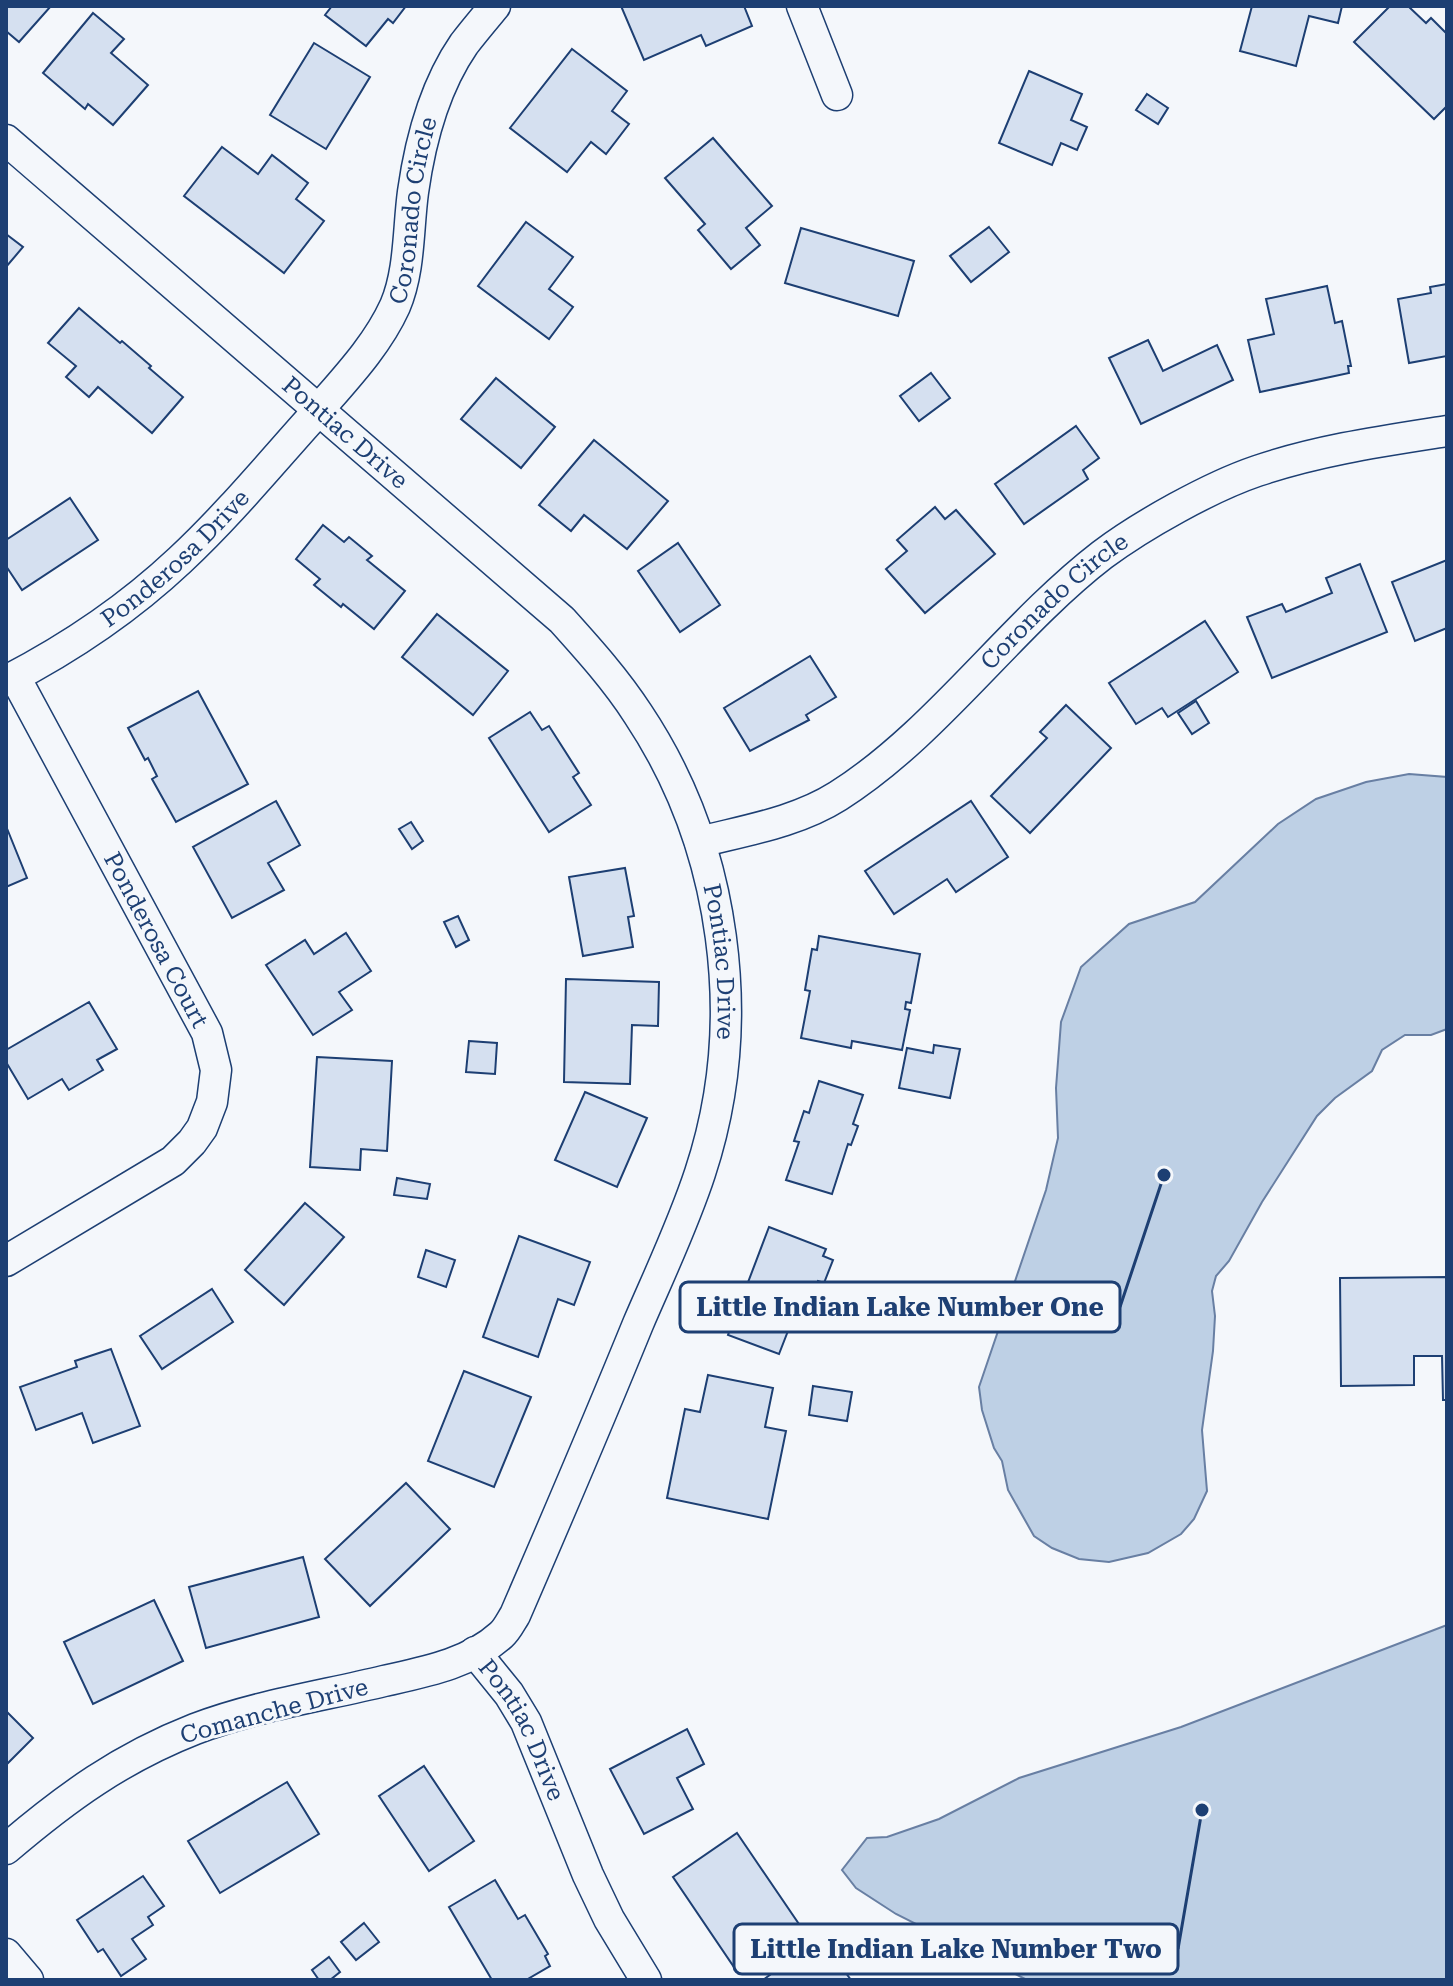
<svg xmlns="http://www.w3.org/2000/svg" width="1453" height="1986" viewBox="0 0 1453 1986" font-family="'Roboto Serif',serif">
<rect width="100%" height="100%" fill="#f4f7fb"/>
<g fill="#bed0e5" stroke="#687fa3" stroke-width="2">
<polygon points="1409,774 1447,777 1447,1029 1431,1035 1405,1035 1382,1050 1372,1071 1335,1098 1317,1116 1262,1202 1229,1261 1216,1276 1212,1291 1215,1316 1213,1351 1202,1430 1207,1491 1194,1519 1181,1534 1148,1553 1109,1562 1079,1559 1052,1548 1034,1536 1008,1490 1002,1461 994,1448 982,1410 979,1387 1046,1190 1058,1138 1056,1088 1061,1022 1081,967 1129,924 1195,902 1278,824 1316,799 1366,782"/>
<polygon points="1447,1625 1447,1980 1027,1980 896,1914 856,1888 842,1870 867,1838 887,1837 939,1819 1019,1778 1181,1727"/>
</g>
<g fill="#d5e0f0" stroke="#1d3f73" stroke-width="2">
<polygon points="6,6 51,6 19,42 6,31"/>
<polygon points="332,6 406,6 393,23 388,19 366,46 325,15"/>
<polygon points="621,6 744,6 752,26 706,46 701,35 644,60"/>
<polygon points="1252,6 1342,6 1338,23 1309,16 1296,66 1240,51"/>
<polygon points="1390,6 1408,6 1426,23 1431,18 1447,34 1447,106 1434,119 1354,42"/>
<polygon points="93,13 124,39 111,53 148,85 113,125 88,104 85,109 43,73"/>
<polygon points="314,43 370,77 326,149 270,115"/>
<polygon points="572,49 627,91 612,111 629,124 606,154 591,142 567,172 510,128"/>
<polygon points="1029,71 1082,94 1071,120 1087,127 1077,150 1061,143 1052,165 999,143"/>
<polygon points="1147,94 1168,108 1158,124 1136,110"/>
<polygon points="713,138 772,206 746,228 760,245 731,269 698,230 705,224 665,178"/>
<polygon points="222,147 258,174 272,155 308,183 296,199 324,221 284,273 184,196"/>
<polygon points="526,222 573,257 549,289 573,307 549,339 478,286"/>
<polygon points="989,227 1009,252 971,282 950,256"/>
<polygon points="801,228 914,261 898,316 785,283"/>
<polygon points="6,234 23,247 6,267"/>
<polygon points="1447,284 1447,356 1409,363 1398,299 1431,293 1430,287"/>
<polygon points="1327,286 1335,323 1342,321 1351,366 1348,366 1349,373 1260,392 1248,340 1274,334 1266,299"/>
<polygon points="79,308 120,343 122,341 151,366 149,368 183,397 152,433 98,387 89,397 66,377 76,366 48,343"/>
<polygon points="1148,340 1163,371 1217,345 1233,380 1141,424 1109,358"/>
<polygon points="931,373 950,398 919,421 900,396"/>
<polygon points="496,378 555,427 521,468 461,419"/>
<polygon points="1076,426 1099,458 1083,470 1088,479 1024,524 995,484"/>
<polygon points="594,440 668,501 627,549 584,515 571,531 539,505"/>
<polygon points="70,498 98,540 22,590 6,566 6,540"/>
<polygon points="935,507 945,519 956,510 995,554 925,613 886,569 907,551 897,540"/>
<polygon points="323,525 344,542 349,537 372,556 367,560 405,591 374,629 343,604 341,607 314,585 320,579 296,559"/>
<polygon points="678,543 720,605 680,632 638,571"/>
<polygon points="1447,560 1447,628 1415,641 1392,582"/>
<polygon points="1360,564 1387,632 1272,678 1247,617 1282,604 1286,612 1332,593 1326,578"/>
<polygon points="437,614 508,671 473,715 402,657"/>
<polygon points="1205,621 1238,672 1168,717 1162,708 1136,724 1109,683"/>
<polygon points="810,656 836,697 806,715 809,720 750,751 724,708"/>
<polygon points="198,691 248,784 176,822 152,779 157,776 148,758 145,760 128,728"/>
<polygon points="1196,701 1209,723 1192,734 1178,713"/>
<polygon points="1066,705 1111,748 1030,833 991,796 1047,738 1040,732"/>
<polygon points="530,712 542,730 549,726 579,773 573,777 591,805 549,832 489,738"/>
<polygon points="276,801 300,845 268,863 284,890 232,918 193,847"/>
<polygon points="971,801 1008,857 956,892 947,879 894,914 865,871"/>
<polygon points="411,822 423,841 412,849 399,829"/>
<polygon points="6,826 27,878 6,887"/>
<polygon points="625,868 634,916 628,917 633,947 583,956 569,877"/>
<polygon points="458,916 469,940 456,947 444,922"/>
<polygon points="346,933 371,971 339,992 352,1010 313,1035 266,965 305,940 314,954"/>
<polygon points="819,936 920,954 911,1003 906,1002 905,1009 910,1010 902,1050 852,1041 851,1048 801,1038 810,991 805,990 812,949 817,950"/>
<polygon points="566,979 659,982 658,1026 632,1025 630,1084 564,1082"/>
<polygon points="89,1002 117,1049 97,1060 103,1070 69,1090 62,1079 28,1099 6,1062 6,1050"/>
<polygon points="469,1041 497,1043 495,1074 466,1072"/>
<polygon points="934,1045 960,1049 950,1098 899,1088 907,1048 933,1053"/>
<polygon points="317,1057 392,1061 387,1151 361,1149 360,1170 310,1167"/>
<polygon points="819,1081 863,1095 853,1124 858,1126 851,1145 848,1144 832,1194 786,1180 799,1142 794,1141 804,1111 809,1113"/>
<polygon points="585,1092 647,1118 617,1187 555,1160"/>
<polygon points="397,1178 430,1184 427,1199 394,1195"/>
<polygon points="305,1203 344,1237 284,1305 245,1270"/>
<polygon points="769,1227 826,1249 823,1256 833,1260 824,1283 818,1281 805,1317 795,1313 779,1354 728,1335"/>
<polygon points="519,1236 590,1262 574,1305 558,1299 538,1357 483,1337"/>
<polygon points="426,1250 455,1260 446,1287 418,1277"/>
<polygon points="1447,1277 1447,1400 1443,1400 1442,1356 1414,1356 1414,1385 1341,1386 1340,1278"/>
<polygon points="212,1289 233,1322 162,1369 140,1336"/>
<polygon points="111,1349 140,1426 93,1443 82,1413 36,1430 20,1387 77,1367 75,1361"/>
<polygon points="464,1371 531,1397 494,1487 428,1461"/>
<polygon points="708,1375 773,1388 765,1427 786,1431 768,1519 667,1498 685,1409 700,1412"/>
<polygon points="813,1386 852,1392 847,1421 809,1415"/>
<polygon points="406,1483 450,1529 370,1606 325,1559"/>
<polygon points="303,1557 319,1617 206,1648 189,1587"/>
<polygon points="154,1600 183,1661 93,1704 64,1642"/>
<polygon points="6,1711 33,1738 6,1765"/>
<polygon points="687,1729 704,1764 677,1778 693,1809 644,1834 610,1769"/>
<polygon points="424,1766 474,1841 429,1871 379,1796"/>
<polygon points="287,1782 319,1834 220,1893 188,1841"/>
<polygon points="737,1833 803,1930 738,1973 673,1877"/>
<polygon points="143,1876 164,1906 148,1917 153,1925 132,1939 146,1959 121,1976 103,1949 98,1952 77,1920"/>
<polygon points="495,1880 518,1919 525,1915 548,1954 545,1956 550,1966 526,1980 492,1980 449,1907"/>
<polygon points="364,1923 379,1942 356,1960 341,1942"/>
<polygon points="820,1938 851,1980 763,1980"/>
<polygon points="329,1957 340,1972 330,1980 319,1980 312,1970"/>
</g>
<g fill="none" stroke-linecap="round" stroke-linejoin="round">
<g stroke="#1d3f73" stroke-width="33">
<g id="street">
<polyline points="802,6 837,95"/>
<path id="s1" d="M6,140L562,620C589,650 616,680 638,714C726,846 750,1022 700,1173C683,1225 659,1275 638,1324C598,1422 557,1518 515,1615C511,1621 507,1630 501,1635C469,1664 424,1672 384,1681C322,1696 255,1706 195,1729C121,1758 67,1797 6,1849"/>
<path id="s2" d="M6,681C68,649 129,608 180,560C226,517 266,469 308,422C339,385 375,350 395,306C410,271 408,229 413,192C420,142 435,86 464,44C474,31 485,18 495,6"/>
<path id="s3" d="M700,842C747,830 797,822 838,796C936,734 1010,626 1102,555C1142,525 1210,487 1257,471C1319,450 1383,441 1447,431"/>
<polyline points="6,1261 173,1161 192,1142 202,1128 212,1102 216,1070 207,1033 15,677"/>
<path id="s4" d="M475,1652L509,1694L526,1722L588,1875L609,1919L646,1980"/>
<polyline points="6,1954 28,1980"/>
</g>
</g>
<use href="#street" stroke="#f4f7fb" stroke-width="30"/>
</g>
<g text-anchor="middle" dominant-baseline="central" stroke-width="6" stroke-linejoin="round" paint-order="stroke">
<g font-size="24" fill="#1d3f73" stroke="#f4f7fb">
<text stroke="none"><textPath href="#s2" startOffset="644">Coronado Circle</textPath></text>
<text stroke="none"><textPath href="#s1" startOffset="448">Pontiac Drive</textPath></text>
<text stroke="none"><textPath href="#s2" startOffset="210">Ponderosa Drive</textPath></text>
<text stroke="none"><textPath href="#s3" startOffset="438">Coronado Circle</textPath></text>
<text transform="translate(156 940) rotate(62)">Ponderosa Court</text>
<text stroke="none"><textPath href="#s1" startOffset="1120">Pontiac Drive</textPath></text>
<text transform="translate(274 1711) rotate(-15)">Comanche Drive</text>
<text stroke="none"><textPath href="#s4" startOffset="92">Pontiac Drive</textPath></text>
</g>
</g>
<path fill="none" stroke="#1d3f73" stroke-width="3" d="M1164 1175L1120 1307M1202 1810L1178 1949"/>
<g fill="#1d3f73" stroke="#f4f7fb" stroke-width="3">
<circle cx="1164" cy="1175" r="8"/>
<circle cx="1202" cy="1810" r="8"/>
</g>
<g fill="#f4f7fb" stroke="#1d3f73" stroke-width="3">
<rect x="680" y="1282" width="440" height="50" rx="8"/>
<rect x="734" y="1924" width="444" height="50" rx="8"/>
</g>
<g font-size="26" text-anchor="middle" font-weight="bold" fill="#1d3f73">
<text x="900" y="1316">Little Indian Lake Number One</text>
<text x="956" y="1958">Little Indian Lake Number Two</text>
</g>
<rect width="1453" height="1986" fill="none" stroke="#1d3f73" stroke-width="16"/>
</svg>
